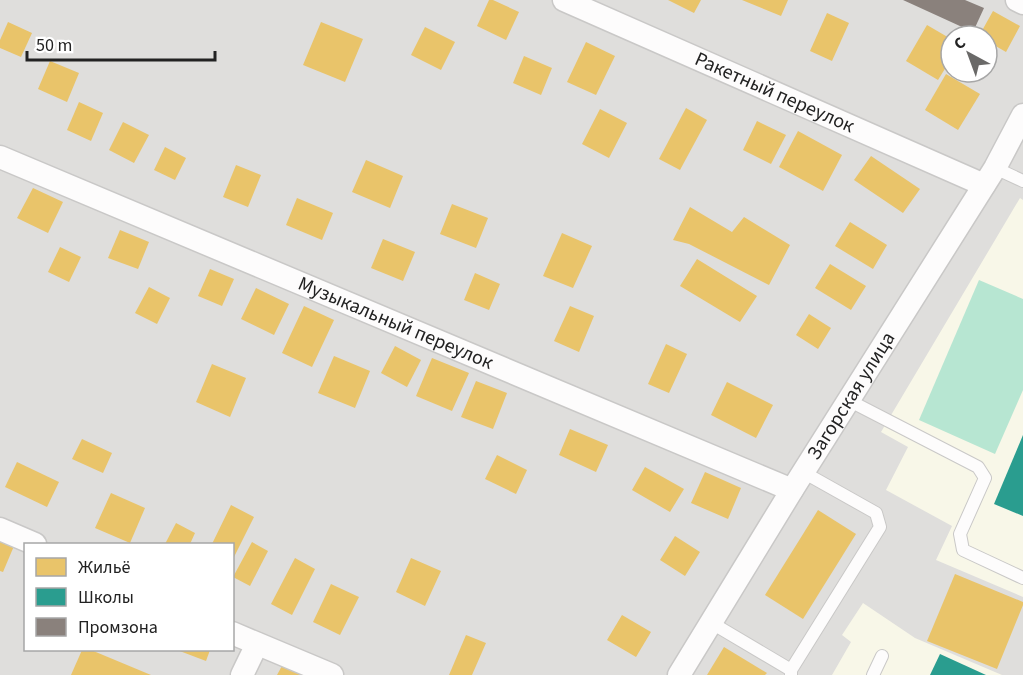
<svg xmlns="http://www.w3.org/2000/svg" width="1023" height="675" viewBox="0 0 1023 675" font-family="'Source Sans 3',sans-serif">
<rect width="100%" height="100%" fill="#f0eeeb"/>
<path fill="#dfdedc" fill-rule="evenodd" d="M0,0H1023V675H0ZM951,36H987V72H951ZM26,544H232V650H26Z"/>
<g fill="#f8f7e8">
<polygon points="1020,198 1023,200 1023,597 936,560 952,526 886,490 908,447 881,432"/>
<polygon points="863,603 915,638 1002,675 832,675 851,642 842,635"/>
</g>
<polygon fill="#b7e6d2" points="979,280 1023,299 1023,390 995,454 919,420"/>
<g fill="#e9c46a">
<polygon points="489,0 493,0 519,12 506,40 477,26"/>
<polygon points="668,0 701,0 694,13"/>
<polygon points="742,0 788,0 781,16"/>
<polygon points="993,11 1020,26 1006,52 987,41 987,36 979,36"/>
<polygon points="827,13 849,23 832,61 810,51"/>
<polygon points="8,22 32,33 21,57 0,48 0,40"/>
<polygon points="321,22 363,39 345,82 303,65"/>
<polygon points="927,25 951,39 951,59 938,80 906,61"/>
<polygon points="425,27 455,42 441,70 411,55"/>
<polygon points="586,42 615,56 596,95 567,82"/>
<polygon points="524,56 552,68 541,95 513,83"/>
<polygon points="50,61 79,73 67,102 38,89"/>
<polygon points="946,74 980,94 958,130 925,110"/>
<polygon points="79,102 103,113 91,141 67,130"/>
<polygon points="686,108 707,120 680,170 659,159"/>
<polygon points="600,109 627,123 609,158 582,144"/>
<polygon points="757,121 786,135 771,164 743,150"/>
<polygon points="123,122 149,135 134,163 109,150"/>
<polygon points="798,131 842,155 823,191 779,167"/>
<polygon points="165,147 186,158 175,180 154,170"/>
<polygon points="871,156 920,189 903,213 854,180"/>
<polygon points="366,160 403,176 390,208 352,192"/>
<polygon points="236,165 261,175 248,207 223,197"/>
<polygon points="33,188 63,202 48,233 17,218"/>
<polygon points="297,198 333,213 322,240 286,225"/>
<polygon points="452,204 488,218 476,248 440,234"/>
<polygon points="690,207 732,232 744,217 790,245 769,285 689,244 673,240"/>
<polygon points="850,222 887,245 873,269 835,246"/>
<polygon points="120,230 149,242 138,269 108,258"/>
<polygon points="562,233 592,246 573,288 543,276"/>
<polygon points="383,239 415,252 403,281 371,268"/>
<polygon points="60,247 81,257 69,282 48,272"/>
<polygon points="697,259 757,296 740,322 680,286"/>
<polygon points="830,264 866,286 851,310 815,288"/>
<polygon points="210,269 234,279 222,306 198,296"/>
<polygon points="475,273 500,284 489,310 464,300"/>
<polygon points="149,287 170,298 157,324 135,313"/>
<polygon points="256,288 289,304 274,335 241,319"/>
<polygon points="304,306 334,320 312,367 282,353"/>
<polygon points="570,306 594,316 579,352 554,341"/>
<polygon points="809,314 831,328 818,349 796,335"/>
<polygon points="666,344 687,354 669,393 648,384"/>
<polygon points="395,346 421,360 407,387 381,373"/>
<polygon points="334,356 370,371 355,408 318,393"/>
<polygon points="432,358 469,373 452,411 416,396"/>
<polygon points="212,364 246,378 230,417 196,402"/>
<polygon points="476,381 507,393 493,429 461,417"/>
<polygon points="727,382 773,405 756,438 711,415"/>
<polygon points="570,429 608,445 596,472 559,455"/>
<polygon points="82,439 112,453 103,473 72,459"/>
<polygon points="497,455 527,470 516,494 485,479"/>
<polygon points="17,462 59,482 47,507 5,487"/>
<polygon points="645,467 684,489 670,512 632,490"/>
<polygon points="705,472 741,488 728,519 691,503"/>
<polygon points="111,493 145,508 130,543 95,528"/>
<polygon points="231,505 254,517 232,561 232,544 212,544"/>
<polygon points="818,510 856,534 803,619 765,595"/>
<polygon points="176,523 195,533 190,544 165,544"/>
<polygon points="675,536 700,552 685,576 660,560"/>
<polygon points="0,540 14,546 3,572 0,571"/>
<polygon points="252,542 268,551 250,586 233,577"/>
<polygon points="295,558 315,569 292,615 271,604"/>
<polygon points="411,558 441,571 425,606 396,592"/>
<polygon points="955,574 1023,602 1023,605 997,669 927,641"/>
<polygon points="331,584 359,597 340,635 313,622"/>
<polygon points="622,615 651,632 636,657 607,640"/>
<polygon points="466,635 486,643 472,675 449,675"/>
<polygon points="724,647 767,673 765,675 707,675"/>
<polygon points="82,650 91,650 151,675 71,675"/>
<polygon points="177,650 210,650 206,661"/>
<polygon points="283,664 309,675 277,675"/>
</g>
<g fill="#2a9d8f">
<polygon points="1023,435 1023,516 994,504"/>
<polygon points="940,654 986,675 930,675"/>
</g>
<polygon fill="#8a817c" points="903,0 965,0 984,8 973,32"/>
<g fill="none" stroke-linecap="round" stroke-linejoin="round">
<g stroke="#c9c8c7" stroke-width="14">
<g id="lane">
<polyline points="995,168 1023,181"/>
<polyline points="848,400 978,467 985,478 960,534 963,550 1023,578"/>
<polyline points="710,622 791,670 791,675"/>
<polyline points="791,670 880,527 876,513 803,472"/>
<polyline points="873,675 882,656"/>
</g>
</g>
<g stroke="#c9c8c7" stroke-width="25">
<g id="street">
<path id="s1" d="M564,0L984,185"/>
<polyline points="1017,0 1023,3"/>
<path id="s2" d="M0,157L792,490"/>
<polyline points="0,529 35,544"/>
<polyline points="232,633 332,675"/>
<polyline points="242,675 257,644"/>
<path id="s3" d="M679,675L792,490L995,168L1023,115"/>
</g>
</g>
<use href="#lane" stroke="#fdfcfc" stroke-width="12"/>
<use href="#street" stroke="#fdfcfc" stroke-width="22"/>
</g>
<g text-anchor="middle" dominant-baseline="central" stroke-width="6" stroke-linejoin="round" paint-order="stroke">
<g font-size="20" fill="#222" stroke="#fff">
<text stroke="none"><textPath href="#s1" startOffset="230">Ракетный переулок</textPath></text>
<text stroke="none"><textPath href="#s2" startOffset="429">Музыкальный переулок</textPath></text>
<text stroke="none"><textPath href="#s3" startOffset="328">Загорская улица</textPath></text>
</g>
</g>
<rect x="24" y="543" width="210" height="108" fill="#ffffff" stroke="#a7a7a7" stroke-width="1.5"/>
<rect x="36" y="558" width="30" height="18" fill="#e9c46a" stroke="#a7a7a7" stroke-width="1.5"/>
<text x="78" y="573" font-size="18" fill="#222222">Жильё</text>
<rect x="36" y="588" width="30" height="18" fill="#2a9d8f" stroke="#a7a7a7" stroke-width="1.5"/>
<text x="78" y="603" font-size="18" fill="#222222">Школы</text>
<rect x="36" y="618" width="30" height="18" fill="#8a817c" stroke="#a7a7a7" stroke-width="1.5"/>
<text x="78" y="633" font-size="18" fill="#222222">Промзона</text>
<g transform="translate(969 54) rotate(319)"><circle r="28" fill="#ffffff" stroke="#a7a7a7" stroke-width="1.5"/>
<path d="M0-4.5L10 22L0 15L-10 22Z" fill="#6a6968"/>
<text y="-9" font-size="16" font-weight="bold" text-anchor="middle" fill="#222222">С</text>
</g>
<path d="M27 51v9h188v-9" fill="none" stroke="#222222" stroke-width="3"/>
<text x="36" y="51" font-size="18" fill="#222222" stroke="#ffffff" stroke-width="4.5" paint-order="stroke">50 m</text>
</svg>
